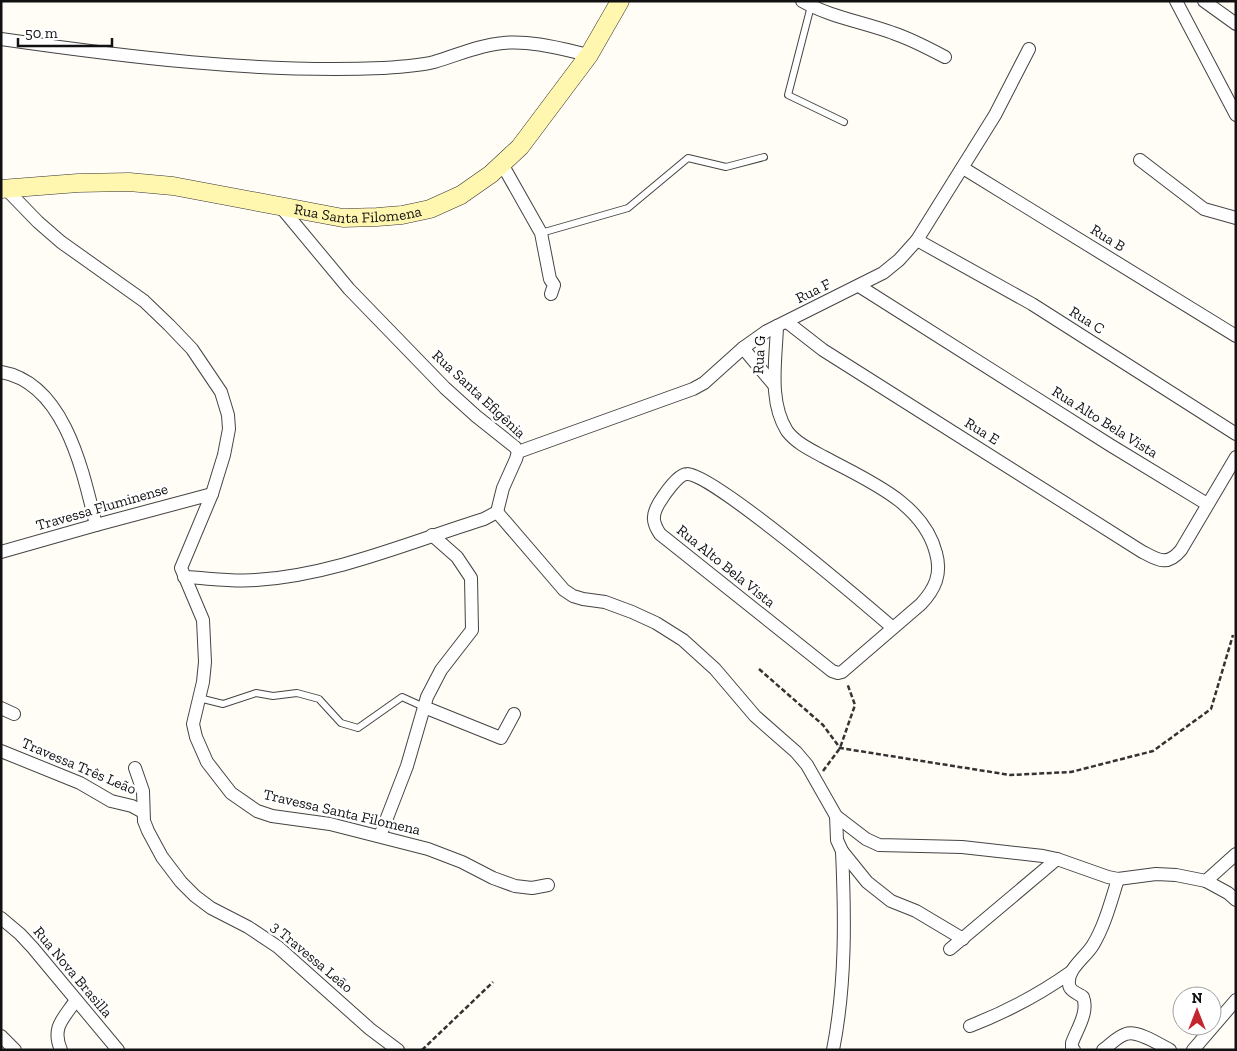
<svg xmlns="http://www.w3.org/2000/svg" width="1237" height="1051" viewBox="0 0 1237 1051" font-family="'Zilla Slab',serif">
<rect width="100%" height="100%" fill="#fffdf5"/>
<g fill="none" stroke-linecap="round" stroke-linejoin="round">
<g stroke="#444" stroke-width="8">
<g id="lane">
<polyline points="811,6 788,95 844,122"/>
<polyline points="541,233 628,208 688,158 726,167 764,157"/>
<polyline points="199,698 223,704 256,693 273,696 297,693 319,699 341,723 358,728 402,697 424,707"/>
</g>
</g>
<g stroke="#444" stroke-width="14">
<g id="street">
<path d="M802,1C830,17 863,22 893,33C911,39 928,48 945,57"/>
<polyline points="1176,1 1236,115"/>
<polyline points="1204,1 1236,24"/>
<path d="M1,39C127,57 255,73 382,68C399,67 418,66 434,62C458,55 479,45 503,43C531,40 562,49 589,55"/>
<polyline points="1140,160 1204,209 1236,218"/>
<polyline points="502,164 541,233 550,279 554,285 551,294"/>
<polyline points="963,168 1236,336"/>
<polyline points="6,189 38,222 61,242 144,301 169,325 192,349 221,392 228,415 229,429 224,455 212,494 181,568 203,620 205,662 203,682 193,724 196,737 207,762 231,793 257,811 272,816 330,824 428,849 462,862 493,878 515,886 532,888 548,885"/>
<polyline points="917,240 1032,304 1236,434"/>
<polyline points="859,286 1110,445 1207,504"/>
<path d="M787,322L823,350L1141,551C1158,560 1167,567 1181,550L1236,457"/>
<path d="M777,326C776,360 768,401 787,431C796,443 811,450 824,457C866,480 923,502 936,553C942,574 935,589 921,604L842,672L838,673L832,671L660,534C652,522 652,515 659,503C664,495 678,474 687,474C712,473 865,604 893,628"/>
<polyline points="743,348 774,385"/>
<path d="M1,372C65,383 83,472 96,525"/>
<polyline points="518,452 693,389 704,383 743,348 767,331 883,273 899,260 917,240 995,115 1029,49"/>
<polyline points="497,512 564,590 573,596 583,599 605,602 632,612 656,623 683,640 715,669 755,716 796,752 807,765 836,816 866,839 879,845 962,847 1043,856 1057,859 1108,877 1118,879 1156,874 1176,875 1206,881 1228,893 1236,900"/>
<polyline points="1,552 96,525 212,494"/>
<path d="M184,577C208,578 232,582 256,580C334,575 410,542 484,519L497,512L503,488L516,459L518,452L515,447L476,416L445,388L349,289L280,206"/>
<polyline points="424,707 501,738 514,714"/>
<polyline points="1,708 14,714"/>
<polyline points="1,751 80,783 111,801 132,806 143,812"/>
<polyline points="135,768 143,791 144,821 148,831 162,857 181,882 195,896 211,908 248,927 278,947 370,1029 398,1050"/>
<polyline points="836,816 837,840 842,851 867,882 891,901 916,911 963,939"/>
<polyline points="380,836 407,766 427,697 441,670 472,630 471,578 457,557 432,535"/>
<polyline points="1206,881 1236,854"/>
<polyline points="1,918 20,934 33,948 118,1050"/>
<polyline points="950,949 1057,859"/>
<path d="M970,1026C1006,1012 1040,994 1071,972"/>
<polyline points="1,1036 15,1050"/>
<path d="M61,1050C51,1027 64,1018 76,1000"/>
<path d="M833,1050C846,984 845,917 842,851"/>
<path d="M1074,1050L1072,1048V1043C1077,1029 1089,1012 1083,997C1079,994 1069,991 1069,984C1067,969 1085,958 1093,945C1105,925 1111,901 1118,879"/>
<path d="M1103,1050C1110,1045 1118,1036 1126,1034C1137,1030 1159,1044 1170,1050"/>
<polyline points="1193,1050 1236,1000"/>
</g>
</g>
<g stroke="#333" stroke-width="19">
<g id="secondary">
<path id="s1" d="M1,189L78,183L129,182L173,186L343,218L377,217L402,215L430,209L461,195L491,174L520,147L589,55L620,1"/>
</g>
</g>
<g stroke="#333" stroke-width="2.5" stroke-dasharray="5 2.5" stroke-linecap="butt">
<polyline points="759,669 823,725 840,748 1010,775 1071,772 1153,751 1211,709 1233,635"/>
<polyline points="823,771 840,748 855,705 847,683"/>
<polyline points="422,1050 493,982"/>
</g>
<use href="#lane" stroke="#fff" stroke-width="6"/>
<use href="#street" stroke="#fff" stroke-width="12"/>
<use href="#secondary" stroke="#fff6b0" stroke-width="18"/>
</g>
<g text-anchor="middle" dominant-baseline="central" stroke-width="5" stroke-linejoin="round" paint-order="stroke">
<g font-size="15" fill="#111" stroke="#fff">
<text stroke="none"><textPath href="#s1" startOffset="360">Rua Santa Filomena</textPath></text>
<text transform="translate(1108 238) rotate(32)">Rua B</text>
<text transform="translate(813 291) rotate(-26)">Rua F</text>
<text transform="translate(1087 320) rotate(32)">Rua C</text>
<text transform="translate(759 355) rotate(-87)">Rua G</text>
<text transform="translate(479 394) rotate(43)">Rua Santa Efigênia</text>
<text transform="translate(1105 422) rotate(32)">Rua Alto Bela Vista</text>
<text transform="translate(982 431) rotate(32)">Rua E</text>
<text transform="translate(102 507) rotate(-16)">Travessa Fluminense</text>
<text transform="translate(726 566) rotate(39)">Rua Alto Bela Vista</text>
<text transform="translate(79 766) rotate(23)">Travessa Três Leão</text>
<text transform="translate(342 812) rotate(13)">Travessa Santa Filomena</text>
<text transform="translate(312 957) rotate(40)">3 Travessa Leão</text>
<text transform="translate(73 972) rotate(50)">Rua Nova Brasilla</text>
</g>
</g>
<rect width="1237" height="1051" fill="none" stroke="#111111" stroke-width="5"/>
<g transform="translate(1197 1011)"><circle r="24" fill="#ffffff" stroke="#a0a0a0"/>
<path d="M0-4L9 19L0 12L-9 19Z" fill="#c4262e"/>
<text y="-8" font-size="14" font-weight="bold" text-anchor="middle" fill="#111111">N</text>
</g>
<path d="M18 38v8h94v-8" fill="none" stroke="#111111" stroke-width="2.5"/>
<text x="25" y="38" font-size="15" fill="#111111" stroke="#ffffff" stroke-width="4" paint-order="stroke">50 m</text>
</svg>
